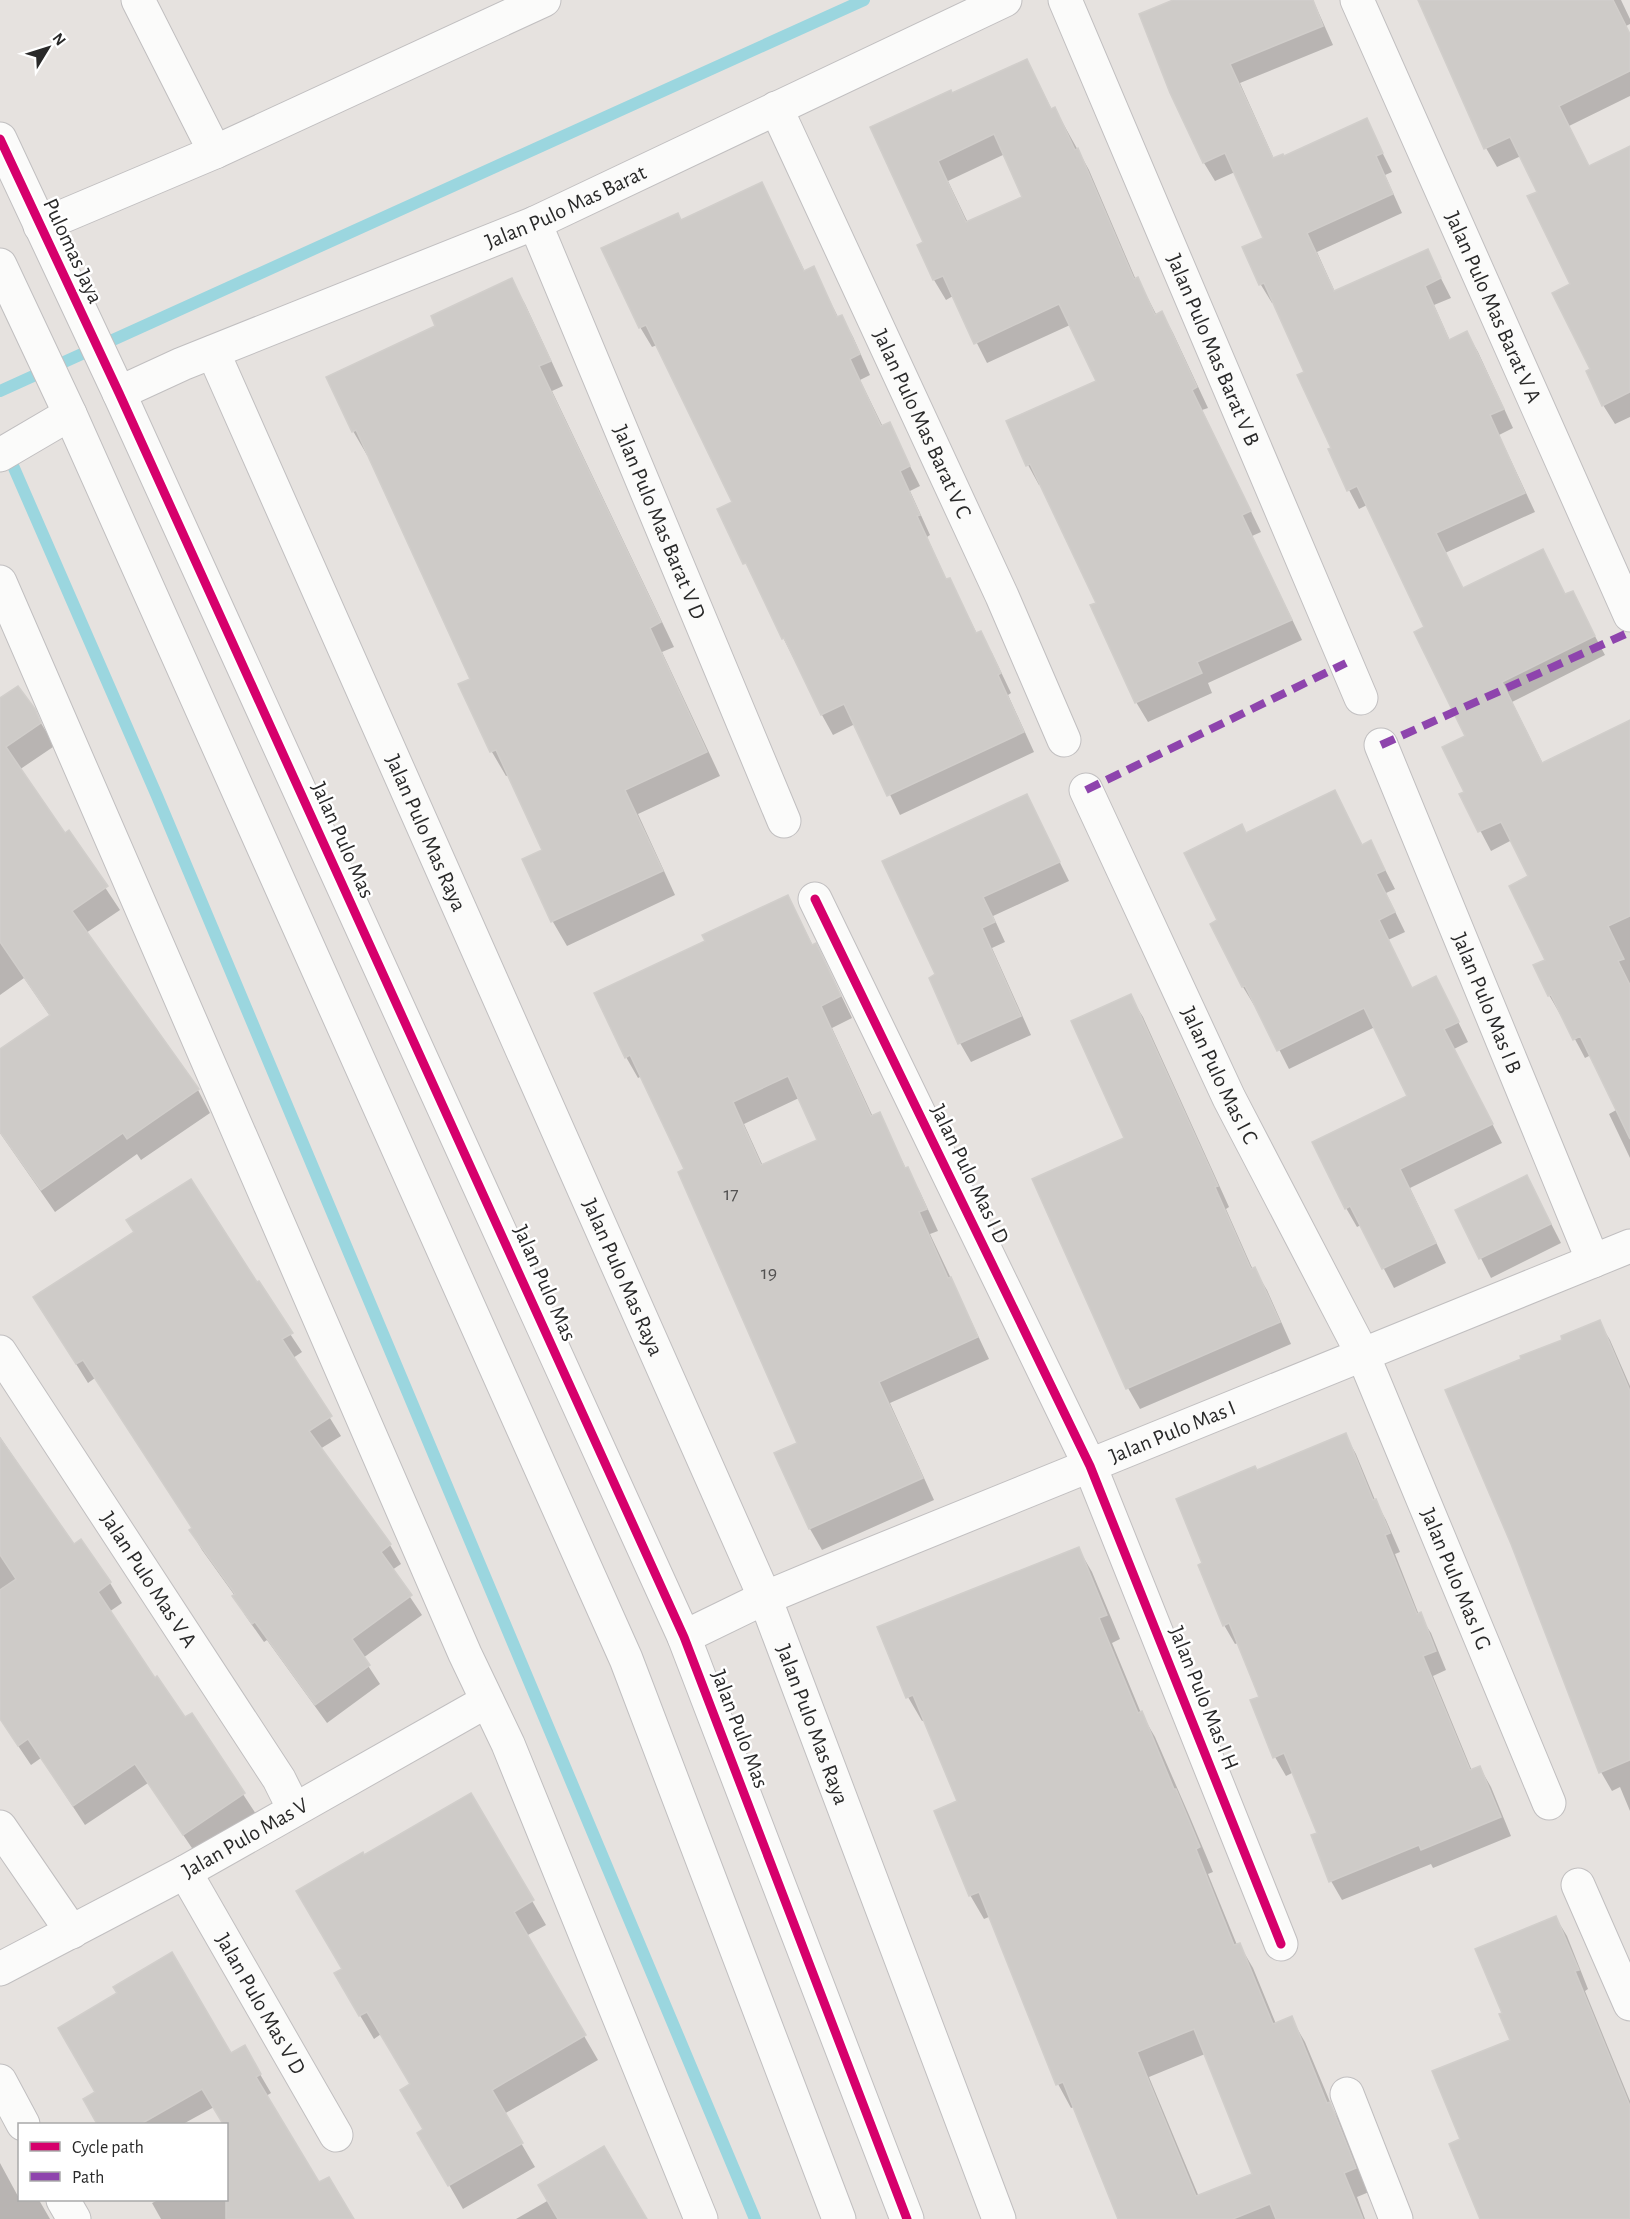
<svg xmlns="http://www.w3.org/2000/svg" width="1630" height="2219" viewBox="0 0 1630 2219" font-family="'Alegreya Sans',sans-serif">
<rect width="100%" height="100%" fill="#e6e2df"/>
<g fill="#0003" fill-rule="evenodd">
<polygon points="1177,0 1313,0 1333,45 1240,83 1274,159 1283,157 1366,120 1392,172 1385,175 1402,213 1317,252 1335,292 1427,251 1451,298 1434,305 1450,341 1467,333 1478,352 1513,428 1499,435 1535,512 1445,553 1463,589 1543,551 1566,596 1572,593 1605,655 1512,702 1543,764 1630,735 1630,1158 1609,1114 1618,1109 1591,1055 1585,1058 1561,1013 1560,1014 1549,995 1547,960 1530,877 1512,840 1491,851 1461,794 1466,792 1467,737 1426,628 1367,505 1359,509 1349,490 1306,372 1274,302 1272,303 1261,285 1244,248 1265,239 1235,172 1215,181 1204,163 1171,92"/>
<polygon points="1419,0 1621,0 1630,19 1630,24 1626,26 1630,34 1630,96 1569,126 1589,167 1630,147 1630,417 1615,424 1603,405 1572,285 1539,193 1521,156 1497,167 1486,148"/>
<path d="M1027,61L1052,110L1055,109L1089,170L1136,280L1138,279L1157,316L1162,313L1173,333L1208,408L1202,410L1261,532L1252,536L1302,640L1208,683L1212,693L1148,722L1136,702L1098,603L1041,484L1039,485L1028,465L1098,382L1070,325L987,363L953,296L946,300L934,280L919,246L925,243L872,128L952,95ZM1005,154L1024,198L968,223L948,181Z"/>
<polygon points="762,184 805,272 813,268 839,319 842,317 853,337 870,375 860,380 883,427 889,424 920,486 910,491 930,535 927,537 947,581 949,580 960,600 977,634 980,633 992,653 1011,693 1008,695 1034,752 900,815 855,724 833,735 822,715 719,510 735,503 657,345 652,347 640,327 681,221"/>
<polygon points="511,280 525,304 563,386 552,391 674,647 662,652 720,776 638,814 675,895 567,946 553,922 524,860 544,850 509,775 506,776 492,752 460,685 471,680 369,454 367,455 353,431 437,327"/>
<polygon points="0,700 33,710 47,733 53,747 19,770 65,835 69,833 120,910 86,933 198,1090 210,1113 141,1160 137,1154 55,1212 0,1133 0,1051 50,1016 24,978 0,995"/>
<polygon points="1334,792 1363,846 1371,842 1395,889 1386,893 1405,932 1388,940 1413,990 1446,997 1468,1042 1454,1049 1502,1143 1410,1188 1446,1263 1394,1288 1361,1225 1357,1227 1346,1208 1409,1096 1375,1027 1289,1069 1256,1004 1254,1005 1243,987 1220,921 1246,835"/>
<polygon points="1027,796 1069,881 993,916 1005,942 992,948 1031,1035 971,1062 960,1043 937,975"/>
<path d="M788,897L813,946L815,945L827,966L852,1018L832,1028L873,1117L879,1114L906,1169L919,1190L938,1231L930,1234L989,1359L890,1403L934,1500L822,1550L810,1529L776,1454L799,1443L686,1170L642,1076L638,1078L626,1057L707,941ZM799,1098L819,1141L763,1166L744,1124Z"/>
<polygon points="1130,996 1143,1017 1229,1207 1226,1209 1253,1270 1254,1269 1267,1290 1291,1344 1140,1409 1128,1388 1126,1138"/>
<polygon points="1537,1196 1561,1243 1491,1278 1457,1211"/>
<polygon points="257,1284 302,1352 293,1358 341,1436 320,1449 390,1545 401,1564 392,1570 422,1615 363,1658 380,1684 327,1723 267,1640 264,1642 245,1615 235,1596 202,1550 191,1531 193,1529 95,1378 88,1383 46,1316"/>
<polygon points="1599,1322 1610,1340 1630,1386 1630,1811 1620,1787 1612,1791 1601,1772 1525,1581 1564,1341"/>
<polygon points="1345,1435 1356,1454 1375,1500 1386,1520 1400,1552 1395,1554 1419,1615 1431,1633 1446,1670 1433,1676 1472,1771 1480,1768 1491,1787 1511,1836 1433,1868 1431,1864 1342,1900 1331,1881 1319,1833 1294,1772 1286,1776 1275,1757 1261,1697 1238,1643 1235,1644 1224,1625 1204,1564 1257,1472"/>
<polygon points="0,1437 74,1546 81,1541 110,1583 122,1603 109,1612 155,1680 185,1719 191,1715 256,1814 196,1854 148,1783 85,1825 41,1758 31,1765 0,1719"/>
<path d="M1078,1548L1092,1572L1120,1639L1112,1643L1141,1713L1155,1737L1189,1815L1213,1872L1208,1874L1237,1945L1239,1944L1253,1968L1276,2024L1291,2018L1305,2042L1333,2109L1343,2127L1369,2192L1357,2197L1365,2219H1120L1074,2107L1071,2108L1058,2084L991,1916L984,1919L970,1895L959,1802L925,1720L922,1721L908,1697ZM1205,2054L1254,2175L1199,2197L1149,2077Z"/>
<polygon points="471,1795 546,1925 526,1936 598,2060 504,2114 535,2167 463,2209 419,2133 425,2129 412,2085 381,2034 374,2039 349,1997 343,1969 364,1857"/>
<polygon points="1556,1918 1567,1936 1588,1989 1585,1991 1630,2101 1630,2219 1482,2219 1462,2140 1512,2041"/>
<polygon points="244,2047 271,2093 266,2096 319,2184 352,2219 161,2219 152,2203 158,2200 226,2200 226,2124 224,2124 214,2107 183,2124 99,2124 85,2100 231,2055"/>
<polygon points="0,2163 20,2200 39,2200 50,2219 0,2219"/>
<polygon points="549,2200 645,2219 516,2219"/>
</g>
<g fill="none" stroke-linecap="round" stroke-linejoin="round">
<g stroke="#9bd6df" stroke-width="12">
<polyline points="0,391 864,0"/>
<polyline points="7,452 157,796 755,2219"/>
</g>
</g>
<g fill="#cecbc8" stroke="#d1cecb" stroke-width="1.5" fill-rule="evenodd">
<polygon points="1173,0 1313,0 1323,26 1230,64 1273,158 1283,154 1284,156 1367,118 1383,153 1376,156 1393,194 1307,233 1334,291 1428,249 1441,278 1425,286 1449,340 1467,331 1504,409 1490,415 1525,493 1436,533 1463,588 1543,549 1565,594 1573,591 1595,636 1502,682 1542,763 1630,720 1630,916 1608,926 1624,959 1618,961 1630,985 1630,1139 1580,1036 1573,1040 1551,995 1548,996 1533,965 1545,960 1509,886 1528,876 1501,822 1478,832 1459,794 1464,792 1442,747 1465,736 1414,632 1424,627 1357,486 1347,491 1328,449 1331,448 1297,375 1304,372 1264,283 1259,285 1242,247 1263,238 1225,153 1203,163 1170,93 1139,14"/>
<polygon points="1418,0 1613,0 1630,34 1630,71 1559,106 1589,166 1630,146 1630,392 1602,406 1586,371 1590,369 1552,293 1570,284 1527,196 1537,192 1510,137 1484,149"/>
<path d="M1027,59L1051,109L1055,107L1075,150L1078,148L1134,279L1138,277L1155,315L1162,311L1197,387L1192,390L1251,511L1242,515L1292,620L1197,662L1202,673L1135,703L1090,605L1096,603L1030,464L1026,466L1006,421L1096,381L1059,304L974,344L943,276L933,280L917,245L923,242L870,127L951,90L952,93ZM994,134L1022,197L966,222L938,161Z"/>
<polygon points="762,182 804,271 814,266 837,317 842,315 860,354 850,359 881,426 890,422 910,466 900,471 920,515 917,516 946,579 950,578 976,633 981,631 1001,673 998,675 1024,732 887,796 844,704 821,715 784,638 782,639 746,563 743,564 717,509 732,502 646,325 639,328 601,248 678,213 681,220"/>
<polygon points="512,278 551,361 539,366 661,622 650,628 707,752 625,790 663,871 551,922 522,859 542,850 496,750 490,752 458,684 470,679 356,430 352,432 326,377 435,326 431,316"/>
<polygon points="18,686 35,709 41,723 6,747 65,833 69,830 108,886 72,911 199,1089 127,1139 123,1133 41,1190 0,1132 0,1049 50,1015 0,942 0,698"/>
<polygon points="1335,790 1362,845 1371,840 1385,870 1376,874 1395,912 1379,920 1412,988 1436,976 1459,1022 1444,1029 1493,1124 1400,1169 1436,1243 1382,1269 1350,1206 1345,1209 1312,1142 1407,1096 1364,1008 1277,1051 1245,986 1242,987 1210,924 1217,920 1184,853 1242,824 1246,833"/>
<polygon points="1027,794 1060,862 983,897 995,922 982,928 1021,1016 958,1044 929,978 935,974 882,861"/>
<path d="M788,895L812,945L816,943L841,996L821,1006L871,1116L880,1112L905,1168L908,1167L927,1209L919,1212L948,1278L951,1277L978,1337L879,1382L923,1478L809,1529L774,1453L797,1443L678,1172L684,1169L630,1055L625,1058L594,993L705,941L702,935ZM788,1076L817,1140L761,1165L733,1102Z"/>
<polygon points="1131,994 1218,1186 1215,1187 1251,1269 1255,1267 1280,1322 1126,1389 1032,1179 1124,1138 1071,1021"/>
<polygon points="1527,1175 1551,1224 1479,1259 1455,1210"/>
<polygon points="191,1179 257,1282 259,1281 293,1333 282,1339 332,1416 309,1431 391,1544 381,1552 412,1595 352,1639 370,1665 315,1705 255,1622 252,1624 232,1596 235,1594 189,1530 192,1528 83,1360 76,1364 33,1297 134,1232 126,1220"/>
<polygon points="1600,1320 1630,1391 1630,1760 1599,1773 1511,1544 1445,1390 1521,1359 1520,1356 1562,1340 1561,1336"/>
<polygon points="1346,1433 1373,1500 1376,1499 1390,1533 1385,1535 1417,1614 1421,1612 1436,1651 1423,1656 1470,1770 1480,1766 1501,1817 1421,1850 1419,1845 1329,1882 1311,1835 1317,1833 1284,1753 1273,1758 1250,1700 1259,1697 1229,1623 1223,1626 1198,1565 1202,1563 1176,1499 1255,1466 1257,1470"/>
<polygon points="0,1438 74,1544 81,1539 111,1582 98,1592 155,1678 157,1676 185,1717 192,1713 245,1793 183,1835 135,1764 73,1806 28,1739 18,1746 0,1719 0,1590 16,1579 0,1555"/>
<path d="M1079,1547L1107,1615L1099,1618L1138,1713L1142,1711L1174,1789H1176L1200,1847L1196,1849L1234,1945L1240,1943L1273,2024L1292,2016L1327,2103L1330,2102L1356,2168L1344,2173L1363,2219H1276L1270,2204L1233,2219H1118L1063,2082L1056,2085L979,1892L969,1896L934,1811L957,1801L913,1695L906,1698L877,1627ZM1194,2029L1252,2174L1196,2196L1137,2052Z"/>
<polygon points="471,1793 534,1900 514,1912 586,2035 492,2090 523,2143 448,2186 417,2133 423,2129 400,2090 410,2084 367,2012 359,2016 334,1973 342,1969 296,1891 363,1852 364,1855"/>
<polygon points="1556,1916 1579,1970 1575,1971 1630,2106 1630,2219 1480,2219 1449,2144 1460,2139 1432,2071 1510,2040 1499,2014 1502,2013 1475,1949"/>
<polygon points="172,1952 231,2053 245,2045 261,2074 256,2077 319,2182 329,2177 354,2219 226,2219 226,2124 223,2124 202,2089 141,2124 97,2124 83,2099 95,2092 58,2028 117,1993 113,1987"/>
<polygon points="604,2146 647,2219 558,2219 538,2185"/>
</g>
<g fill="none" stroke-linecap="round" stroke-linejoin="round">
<g stroke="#c1bfc0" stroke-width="35">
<g id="minor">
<polyline points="138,0 215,152"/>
<path id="s1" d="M1065,0L1361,698"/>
<path id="s2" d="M1357,0L1630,615"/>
<path id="s3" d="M776,108L1002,596L1064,740"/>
<polyline points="0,139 119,393 684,1637 907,2219"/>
<path id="s4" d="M535,223L784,821"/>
<polyline points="40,226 215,152 544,0"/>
<polyline points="0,265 70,414 626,1659 839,2219"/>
<path id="s5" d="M213,352L765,1598L999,2219"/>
<path id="s6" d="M119,393L182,364L535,223L1005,0"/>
<polyline points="0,455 70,414"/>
<polyline points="0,582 465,1654 508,1744 701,2219"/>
<path id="s7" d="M1381,745L1593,1261"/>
<path id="s8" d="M1086,790L1229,1098L1363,1355L1549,1803"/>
<polyline points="815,899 1090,1466 1281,1944"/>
<path id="s9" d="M0,1352L279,1779L294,1809"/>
<path id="s10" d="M684,1637L760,1600L820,1575L1630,1246"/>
<polyline points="0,1827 72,1932"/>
<path id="s11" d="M185,1872L336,2135"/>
<polyline points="1578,1885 1630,2004"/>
<path id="s12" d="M0,1969L185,1872L487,1701"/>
<polyline points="0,2081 23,2124"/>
<polyline points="1347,2094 1396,2219"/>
<polyline points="63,2200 74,2219"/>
</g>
</g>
<use href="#minor" stroke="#fbfbfa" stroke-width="33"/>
<g stroke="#8e44ad" stroke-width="8" stroke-dasharray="15 8" stroke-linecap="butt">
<polyline points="1381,745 1630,632"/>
<polyline points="1086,790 1346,663"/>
</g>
<g stroke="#fff" stroke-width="13">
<g id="cycleway">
<polyline points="0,139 119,393 684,1637 907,2219"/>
<polyline points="815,899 1090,1466 1281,1944"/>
</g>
</g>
<use href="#cycleway" stroke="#d6006c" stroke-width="9"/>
</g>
<g text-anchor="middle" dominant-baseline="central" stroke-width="5" stroke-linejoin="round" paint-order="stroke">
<g font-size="20" fill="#535252">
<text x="731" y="1194">17</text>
<text x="769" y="1273">19</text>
</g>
<g font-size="22" fill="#292929" stroke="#fff">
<text stroke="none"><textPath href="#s6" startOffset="484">Jalan Pulo Mas Barat</textPath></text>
<text transform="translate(73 251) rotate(65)">Pulomas Jaya</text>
<text stroke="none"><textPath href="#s2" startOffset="336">Jalan Pulo Mas Barat V A</textPath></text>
<text stroke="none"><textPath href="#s1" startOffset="380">Jalan Pulo Mas Barat V B</textPath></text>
<text stroke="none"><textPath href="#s3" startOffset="348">Jalan Pulo Mas Barat V C</textPath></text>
<text stroke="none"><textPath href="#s4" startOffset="324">Jalan Pulo Mas Barat V D</textPath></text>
<text stroke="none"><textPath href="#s5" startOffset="526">Jalan Pulo Mas Raya</textPath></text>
<text transform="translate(343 840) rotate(66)">Jalan Pulo Mas</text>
<text stroke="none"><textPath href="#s7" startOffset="279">Jalan Pulo Mas I B</textPath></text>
<text stroke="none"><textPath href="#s8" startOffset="315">Jalan Pulo Mas I C</textPath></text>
<text transform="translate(970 1174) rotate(64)">Jalan Pulo Mas I D</text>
<text stroke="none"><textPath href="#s5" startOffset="1012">Jalan Pulo Mas Raya</textPath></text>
<text transform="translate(545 1283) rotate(66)">Jalan Pulo Mas</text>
<text stroke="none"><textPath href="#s10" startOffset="530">Jalan Pulo Mas I</textPath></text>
<text stroke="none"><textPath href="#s9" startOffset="272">Jalan Pulo Mas V A</textPath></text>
<text stroke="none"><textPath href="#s8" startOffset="872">Jalan Pulo Mas I G</textPath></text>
<text transform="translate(1204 1698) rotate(68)">Jalan Pulo Mas I H</text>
<text stroke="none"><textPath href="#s5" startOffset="1498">Jalan Pulo Mas Raya</textPath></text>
<text transform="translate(740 1729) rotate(69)">Jalan Pulo Mas</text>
<text stroke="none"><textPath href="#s12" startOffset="278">Jalan Pulo Mas V</textPath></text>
<text stroke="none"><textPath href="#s11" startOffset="152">Jalan Pulo Mas V D</textPath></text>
</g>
</g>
<rect x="18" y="2123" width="210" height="78" fill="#ffffff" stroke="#a9a9a9" stroke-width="1.5"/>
<rect x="30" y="2142" width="30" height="9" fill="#d6006c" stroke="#a9a9a9" stroke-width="1.5"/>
<text x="72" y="2153" font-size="18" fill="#292929">Cycle path</text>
<rect x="30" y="2172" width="30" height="9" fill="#8e44ad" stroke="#a9a9a9" stroke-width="1.5"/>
<text x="72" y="2183" font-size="18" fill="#292929">Path</text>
<g transform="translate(48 48) rotate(52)" stroke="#ffffff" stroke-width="4.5" paint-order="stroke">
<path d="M0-4.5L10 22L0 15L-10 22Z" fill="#292929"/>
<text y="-9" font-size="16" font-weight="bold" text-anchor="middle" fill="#292929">N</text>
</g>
</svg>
